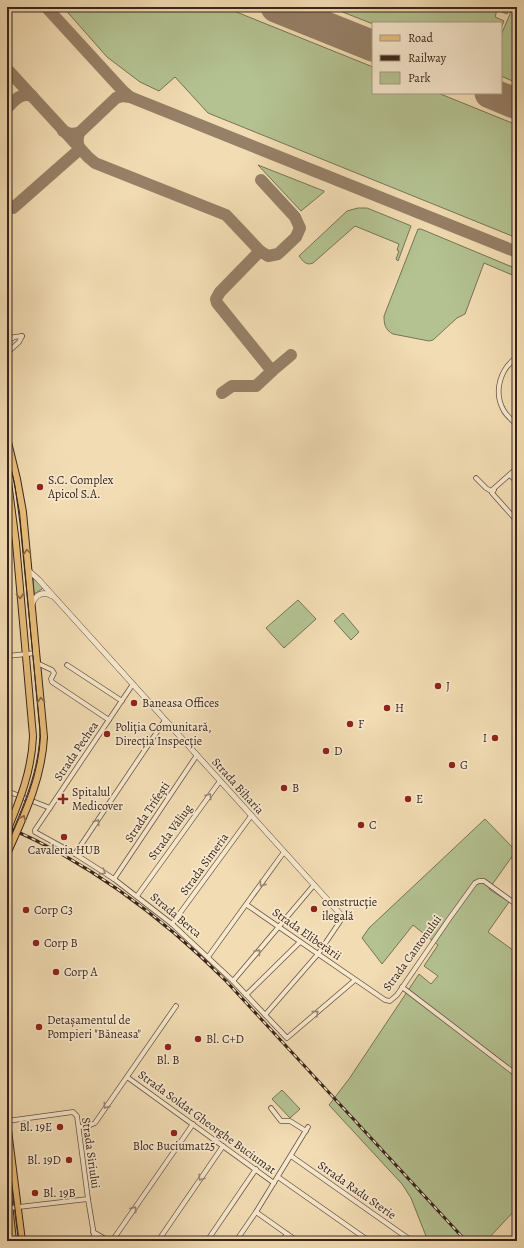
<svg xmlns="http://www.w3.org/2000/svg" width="524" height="1248" viewBox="0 0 524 1248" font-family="Alegreya,serif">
<rect width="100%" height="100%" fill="#f2dcb3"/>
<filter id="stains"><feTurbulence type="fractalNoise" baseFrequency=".005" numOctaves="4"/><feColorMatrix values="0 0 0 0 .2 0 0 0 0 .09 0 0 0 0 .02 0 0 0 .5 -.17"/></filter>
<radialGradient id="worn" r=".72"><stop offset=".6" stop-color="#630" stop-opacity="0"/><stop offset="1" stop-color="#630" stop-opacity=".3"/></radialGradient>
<g fill="#b4c292" stroke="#767456">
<polygon points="63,7 224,7 373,67 373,93 438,93 517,125 517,238 208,113 175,77 159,91 140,82 107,57"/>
<polygon points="330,7 511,7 507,14 497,10 495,17 504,21 501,28 501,23 373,23 373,24"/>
<polygon points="513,7 517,7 517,83 501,76 501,35"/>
<polygon points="258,165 324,191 324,192 301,211"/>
<path d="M358,208H367L409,225L411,226L398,261L396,259L399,251L397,250L399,244L355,226L313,263C306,266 303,261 299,256L347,211Z"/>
<path d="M418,229H421L517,269V277L484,263L465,314L457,318L433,340L429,341L393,334C385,330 384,324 384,316Z"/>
<polygon points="33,578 35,578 43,587 42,589 34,594"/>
<polygon points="298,600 316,619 284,648 266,628"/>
<polygon points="343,613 359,632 351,640 334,621"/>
<polygon points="485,819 516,851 489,889 509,902 488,932 517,953 517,1208 486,1241 428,1241 411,1198 402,1184 329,1105 349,1079 419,974 431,984 438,976 424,966 438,945 413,925 382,964 362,938 369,928"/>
<polygon points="282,1090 300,1109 290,1118 272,1099"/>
</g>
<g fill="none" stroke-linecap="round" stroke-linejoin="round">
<g stroke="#968067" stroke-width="12">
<polyline points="46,7 123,91 130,97 517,252"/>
<polyline points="7,69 88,157 95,163 226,215 260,251 268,256 278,254 296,237 300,228 295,217 261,180"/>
<path d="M7,108C14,101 21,92 32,96"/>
<polyline points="79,133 116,98 122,96 130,97"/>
<path d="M13,208L80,149C77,144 77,139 79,133L71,134L63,131"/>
<polyline points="260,251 220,292 216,299 217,303 272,371 291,355"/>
<polyline points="222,393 232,386 256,386 272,371"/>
</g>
<g stroke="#968067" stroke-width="31">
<polyline points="276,7 373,46"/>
<polyline points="490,93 517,104"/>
</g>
<g stroke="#675341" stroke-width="5.5">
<g id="minor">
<polyline points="7,342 14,337 22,336"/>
<polyline points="7,353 19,342 22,336"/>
<path d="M517,357C500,369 493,392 504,411C507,416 513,421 517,425"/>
<polyline points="510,475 517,482"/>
<polyline points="476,478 486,488 491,491 517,468"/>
<polyline points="494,490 492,493 517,521"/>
<polyline points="7,656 36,653"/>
<polyline points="37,663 52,670 54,673 51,679 52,682 109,720"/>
<polyline points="67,665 122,701"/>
<polyline points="133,684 35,830 35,832 75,854 114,879 172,924 233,981 287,1038 355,980"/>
<polyline points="7,791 50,808"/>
<polyline points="75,854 165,720"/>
<polyline points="114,879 197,755"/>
<polyline points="137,896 220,781"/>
<polyline points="247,905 385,1000 390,1001 397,995 449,919 475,883 479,881 484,881 517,905"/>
<polyline points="172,924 251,816"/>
<polyline points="208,957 284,852"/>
<polyline points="233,981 314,885"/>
<polyline points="402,987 517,1075"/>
<polyline points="246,995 300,942"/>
<polyline points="265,1015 318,954 343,917"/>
<polyline points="127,1077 274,1183"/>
<polyline points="271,1108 281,1121 290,1121 306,1131"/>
<polyline points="7,1121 73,1112 77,1116 88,1199 95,1241"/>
<polyline points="79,1127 88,1126 95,1123 176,1006"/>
<polyline points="291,1156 412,1241"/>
<polyline points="278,1177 369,1241"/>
<polyline points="10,1208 88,1199"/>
<polyline points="256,1212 297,1241"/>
<polyline points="93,1232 109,1241"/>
<polyline points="112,1241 193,1124"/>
<polyline points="158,1241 223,1146"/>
<polyline points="207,1241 256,1169"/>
<polyline points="236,1241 256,1212 308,1127"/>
<polyline points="282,1241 287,1234"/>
</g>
</g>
<g stroke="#675341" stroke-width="6">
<g id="tertiary">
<polyline points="29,571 38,579 343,917"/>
<path d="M32,604C36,594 43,591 52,596"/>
</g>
</g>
<g stroke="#39251b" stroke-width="8">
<g id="primary">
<polyline points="7,438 17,479 23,512 44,737"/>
<polyline points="7,474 16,543 33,736"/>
<polyline points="7,1122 22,1241"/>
<polyline points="7,1186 13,1241"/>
</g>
</g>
<use href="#minor" stroke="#f7e8ce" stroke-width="4"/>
<use href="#tertiary" stroke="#f7e8ce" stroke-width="5"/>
<use href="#primary" stroke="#e9be7a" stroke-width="6"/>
<g stroke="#39251b" stroke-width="1">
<path d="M7,449L15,486L20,523L40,729C40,770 23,807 7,844"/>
<polyline points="7,1144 19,1241"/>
</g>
<g stroke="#39251b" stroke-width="3">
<path id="rail" d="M7,827C90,863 162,917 226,981L466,1241"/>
</g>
<use href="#rail" stroke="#f7e8ce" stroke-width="1.5" stroke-dasharray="4.5" stroke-linecap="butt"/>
<g stroke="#39251b" stroke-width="8" stroke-linecap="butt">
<g id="primary-bridge">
<path d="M7,831C20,800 32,770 33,736"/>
<path d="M7,854C24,816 42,779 44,737"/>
</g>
</g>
<use href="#primary-bridge" stroke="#e9be7a" stroke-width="6"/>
</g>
<defs><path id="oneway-chevron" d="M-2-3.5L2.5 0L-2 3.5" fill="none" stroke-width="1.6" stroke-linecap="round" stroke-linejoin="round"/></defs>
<g stroke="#886a46">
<use href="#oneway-chevron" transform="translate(27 552) rotate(-95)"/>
<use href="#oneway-chevron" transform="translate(20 596) rotate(85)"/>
<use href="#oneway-chevron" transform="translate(41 700) rotate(-95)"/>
<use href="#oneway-chevron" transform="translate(23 818) rotate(-67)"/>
</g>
<g stroke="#988674">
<use href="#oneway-chevron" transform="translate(209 796) rotate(-54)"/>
<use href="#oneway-chevron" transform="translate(97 822) rotate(-56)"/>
<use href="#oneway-chevron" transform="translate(103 872) rotate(32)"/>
<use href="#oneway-chevron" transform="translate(262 884) rotate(125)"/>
<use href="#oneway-chevron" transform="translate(258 952) rotate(-49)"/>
<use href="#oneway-chevron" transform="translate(316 1013) rotate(-41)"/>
<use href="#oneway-chevron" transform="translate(106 1106) rotate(125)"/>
<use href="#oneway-chevron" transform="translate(201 1178) rotate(124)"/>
<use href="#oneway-chevron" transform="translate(134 1209) rotate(-55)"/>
</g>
<g fill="#8f2418" stroke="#f7e8ce" stroke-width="1.5">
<circle cx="40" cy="487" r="4"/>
<circle cx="438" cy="686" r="4"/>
<circle cx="134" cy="703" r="4"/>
<circle cx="387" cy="708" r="4"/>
<circle cx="350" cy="724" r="4"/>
<circle cx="107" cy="734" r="4"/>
<circle cx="495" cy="738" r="4"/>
<circle cx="326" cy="751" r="4"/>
<circle cx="452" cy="765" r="4"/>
<circle cx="284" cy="788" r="4"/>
<path d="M61 793h4v4h4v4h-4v4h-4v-4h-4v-4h4z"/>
<circle cx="408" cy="799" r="4"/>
<circle cx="361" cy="825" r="4"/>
<circle cx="64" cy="837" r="4"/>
<circle cx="314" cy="909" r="4"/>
<circle cx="26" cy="910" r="4"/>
<circle cx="36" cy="943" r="4"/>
<circle cx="56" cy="972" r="4"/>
<circle cx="39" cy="1027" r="4"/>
<circle cx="198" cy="1039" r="4"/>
<circle cx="168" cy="1047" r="4"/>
<circle cx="60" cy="1127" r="4"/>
<circle cx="174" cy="1133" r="4"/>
<circle cx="69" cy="1160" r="4"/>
<circle cx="35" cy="1193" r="4"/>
</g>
<g text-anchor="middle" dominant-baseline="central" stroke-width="3.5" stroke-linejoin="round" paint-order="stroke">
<g font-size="12" fill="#39251b" stroke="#f7e8ce" text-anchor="start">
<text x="48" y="480">S.C. Complex<tspan x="48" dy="14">Apicol S.A.</tspan></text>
<text x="446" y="686">J</text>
<text x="142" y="703">Baneasa Offices</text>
<text x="395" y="708">H</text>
<text x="358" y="724">F</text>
<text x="115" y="727">Poliția Comunitară,<tspan x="115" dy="14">Direcția Inspecție</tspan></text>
<text x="487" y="738" text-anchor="end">I</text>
<text x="334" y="751">D</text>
<text x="460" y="765">G</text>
<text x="292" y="788">B</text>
<text x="72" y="792">Spitalul<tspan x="72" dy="14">Medicover</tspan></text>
<text x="416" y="799">E</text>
<text x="369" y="825">C</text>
<text x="64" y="850" text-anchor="middle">Cavaleria HUB</text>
<text x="322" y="902">construcție<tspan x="322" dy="14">ilegală</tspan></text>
<text x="34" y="910">Corp C3</text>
<text x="44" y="943">Corp B</text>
<text x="64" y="972">Corp A</text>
<text x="47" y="1020">Detașamentul de<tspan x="47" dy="14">Pompieri "Băneasa"</tspan></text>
<text x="206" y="1039">Bl. C+D</text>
<text x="168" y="1060" text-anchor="middle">Bl. B</text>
<text x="52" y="1127" text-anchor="end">Bl. 19E</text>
<text x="174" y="1146" text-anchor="middle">Bloc Buciumat25</text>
<text x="61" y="1160" text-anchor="end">Bl. 19D</text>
<text x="43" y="1193">Bl. 19B</text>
</g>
<g font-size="12" fill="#39251b" stroke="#f7e8ce">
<text transform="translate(76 751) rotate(-56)">Strada Pechea</text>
<text transform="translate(238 786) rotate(48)">Strada Biharia</text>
<text transform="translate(147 812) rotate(-56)">Strada Trifești</text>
<text transform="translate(170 832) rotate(-54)">Strada Văliug</text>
<text transform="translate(204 864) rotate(-54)">Strada Simeria</text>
<text transform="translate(176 915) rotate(40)">Strada Berca</text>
<text transform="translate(307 934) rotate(35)">Strada Eliberării</text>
<text transform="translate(412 953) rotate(-54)">Strada Cantonului</text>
<text transform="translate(207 1122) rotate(36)">Strada Soldat Gheorghe Buciumat</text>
<text transform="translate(91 1153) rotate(82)">Strada Siriului</text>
<text transform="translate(357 1190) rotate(35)">Strada Radu Sterie</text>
</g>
</g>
<rect width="524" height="1248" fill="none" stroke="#f2dcb3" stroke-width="24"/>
<rect x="8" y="8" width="508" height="1232" fill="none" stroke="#39251b" stroke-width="2"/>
<rect x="12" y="12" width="500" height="1224" fill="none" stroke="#39251b"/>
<rect x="372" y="22" width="130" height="72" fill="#f7e8ce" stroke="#ab9a86"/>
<rect x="380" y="35" width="20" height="6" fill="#e9be7a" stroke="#ab9a86"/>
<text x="408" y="42" font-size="12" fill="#39251b">Road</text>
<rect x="380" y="55" width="20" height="6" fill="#39251b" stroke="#ab9a86"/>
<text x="408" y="62" font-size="12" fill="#39251b">Railway</text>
<rect x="380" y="72" width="20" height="12" fill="#b4c292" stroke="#ab9a86"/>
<text x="408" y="82" font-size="12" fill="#39251b">Park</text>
<rect width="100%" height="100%" filter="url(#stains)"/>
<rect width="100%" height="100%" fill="url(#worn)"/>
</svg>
